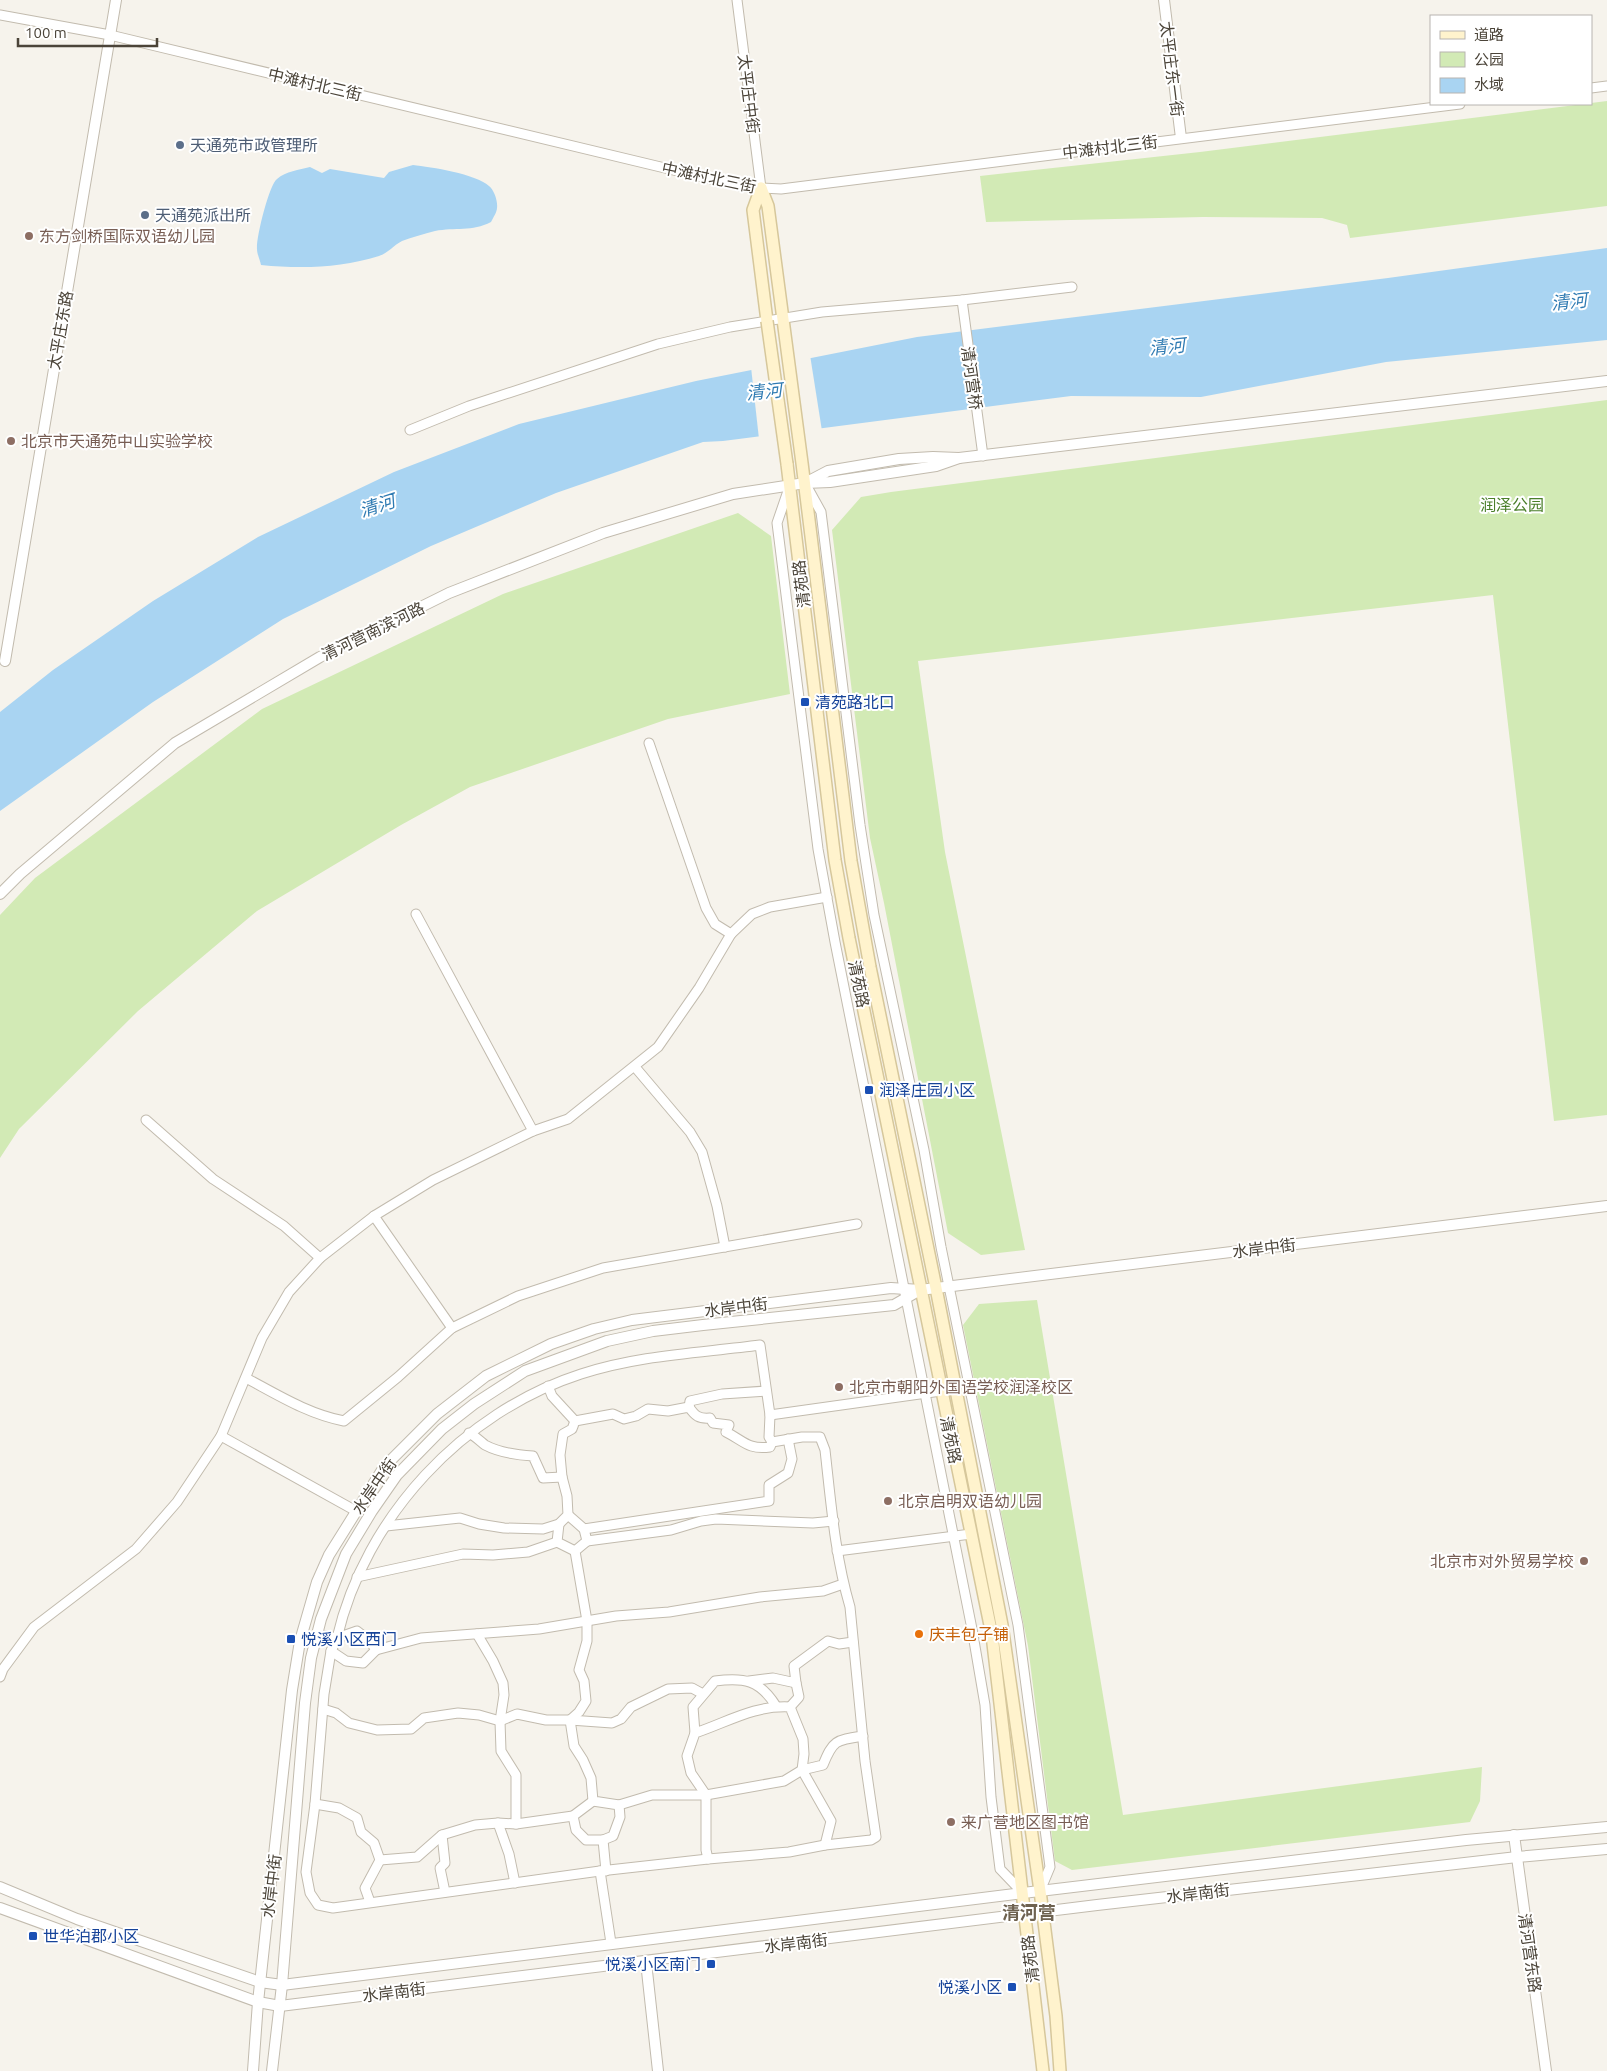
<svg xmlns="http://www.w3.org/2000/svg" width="1607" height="2071" viewBox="0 0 1607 2071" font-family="Ubuntu,'Noto Sans SC',sans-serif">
<rect width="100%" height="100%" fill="#f6f3ec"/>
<g fill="#d2eab5">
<polygon points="1607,101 1607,206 1350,238 1347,225 1322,218 1203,217 986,222 980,176 1200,152"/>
<polygon points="1607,400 1607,1115 1554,1121 1493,595 918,661 945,852 1025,1250 981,1255 948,1233 884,903 870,838 832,530 861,497 891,492"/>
<polygon points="738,513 771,536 790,694 668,719 470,787 401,825 257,911 138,1011 19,1129 0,1158 0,915 35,878 262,709 503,594"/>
<polygon points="1037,1300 1123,1815 1482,1767 1480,1801 1470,1822 1072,1870 1055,1861 1028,1646 963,1325 979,1304"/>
</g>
<g fill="#a9d4f2">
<path d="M413,165C431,167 476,174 489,186C494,190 498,201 497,208C497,212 493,218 491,222C472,232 455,227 435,231C424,234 412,237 402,241C394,245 388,253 379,256C341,268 301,269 261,265C260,260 257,254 257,249C256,238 269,185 277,179C286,171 299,170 310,167L322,173L330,169L384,178L389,172Z"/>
<polygon points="1607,248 1607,340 1386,362 1201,397 1071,396 723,441 703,442 556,493 431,546 283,619 153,702 0,811 0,712 53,670 153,601 258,537 394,472 519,424 696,381 917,337 1388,278"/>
</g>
<polygon fill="#f6f3ec" points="810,355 822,431 759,439 751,367"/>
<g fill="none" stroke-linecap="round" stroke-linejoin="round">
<g stroke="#c2bbae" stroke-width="11">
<g id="minor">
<polyline points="737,0 761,188"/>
<polyline points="0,15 110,35 744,187 781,189 1460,104"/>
<polyline points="1591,88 1607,86"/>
<polyline points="962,300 983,456"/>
<polyline points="410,430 469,406 658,344 730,327 822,312 962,300 1072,287"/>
<polyline points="806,485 821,512 860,825 874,915 924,1150 941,1247 1018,1625 1050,1867 1040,1891"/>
<polyline points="789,488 777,523 818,849 835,942 972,1629 985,1705 991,1797 1000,1869 1023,1893"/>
<polyline points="649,743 706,908 715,924 731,934"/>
<polyline points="416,914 533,1131"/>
<polyline points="635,1067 690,1132 702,1152 717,1206 725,1247"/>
<polyline points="146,1120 213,1179 284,1226 320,1258"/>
<polyline points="374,1216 452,1328"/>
<path d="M246,1378C278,1395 308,1414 344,1421L398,1377L452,1328L518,1296L603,1268L857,1224"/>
<polyline points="548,1386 552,1396 575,1421"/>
<polyline points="689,1407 690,1401 722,1394 766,1391"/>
<polyline points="221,1436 356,1511"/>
<path d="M562,1477L560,1455L563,1434L572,1429L575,1421L613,1414L624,1419L636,1416L648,1409L668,1411L689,1407C695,1416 699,1419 710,1418L713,1423L729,1425L726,1432C744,1441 748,1450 770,1447L772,1442"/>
<polyline points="568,1515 584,1529 587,1541 575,1551 587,1621 587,1641 579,1670 584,1681 586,1701 579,1712 570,1720 574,1746 583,1760 591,1778 593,1801 619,1805 620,1817 613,1836 603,1840 606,1871"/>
<polyline points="559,1524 557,1542 575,1551"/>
<path d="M386,1526L460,1518L479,1524L504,1528L543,1529L559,1524L568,1515L567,1496L562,1477L543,1478L533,1456C516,1455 500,1453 485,1445C480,1441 475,1436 469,1433"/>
<polyline points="584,1529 769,1501 769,1485 788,1473 792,1459 788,1439"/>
<polyline points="587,1541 671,1530 701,1521 716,1519 813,1523 834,1521"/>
<polyline points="837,1551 971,1534"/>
<polyline points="357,1577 463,1554 493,1555 528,1552 557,1542"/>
<path d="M843,1584L823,1591L760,1597L669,1612L616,1616L539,1629L421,1638L376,1650L370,1641L357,1631L337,1638C365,1517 463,1412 581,1374C639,1355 700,1353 760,1345L770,1415L941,1391"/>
<polyline points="477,1634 493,1661 503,1683 504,1695 500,1721 501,1751 516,1775 516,1824"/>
<polyline points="317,1635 337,1638 331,1651 324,1694 315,1804 306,1872 310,1893 318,1905 333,1908 600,1871"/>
<polyline points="331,1651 346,1661 363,1663 376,1650"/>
<polyline points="0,1677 3,1669 34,1627 136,1549 177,1502 221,1436 262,1338 289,1292 320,1258 374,1216 433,1180 533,1131 568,1119 658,1047 699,988 731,934 752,914 770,907 827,897"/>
<polyline points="749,1681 773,1678 796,1683 794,1666 828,1641 839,1644 853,1642"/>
<polyline points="790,1707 799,1697 796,1683"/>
<polyline points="323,1709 336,1713 349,1723 377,1730 411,1729 424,1718 458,1713 479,1715 500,1721 517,1714 546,1720 570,1720 612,1723 621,1719 631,1707 668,1689 692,1688 703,1694"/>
<path d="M695,1733L693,1707L715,1681C744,1677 760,1680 776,1706"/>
<polyline points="593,1801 573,1816 576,1830 586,1840 603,1840"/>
<polyline points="315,1804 339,1808 357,1818 361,1832 374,1843 380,1860 365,1888 370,1902"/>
<path d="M619,1805L652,1795H706L784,1781L802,1770L823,1765C833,1740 836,1740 863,1736"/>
<polyline points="498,1823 509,1854 515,1883"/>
<polyline points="442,1835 445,1863 440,1868 445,1892"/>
<path d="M708,1859L706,1850V1795L691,1773L687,1756L695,1733C728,1722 754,1705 790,1707L803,1739L804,1754L802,1770L831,1821L825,1845"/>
<polyline points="380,1860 417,1857 442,1835 475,1825 498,1823 516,1824 573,1816"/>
<path d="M611,1943L600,1871L708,1859L789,1852L825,1845L871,1840L876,1837L865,1761L850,1607C835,1556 831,1503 825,1450L820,1437H802L772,1442L769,1437L770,1415"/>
</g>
</g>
<g stroke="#c2bbae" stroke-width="12">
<g id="tertiary">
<polyline points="1164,0 1181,138"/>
<polyline points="807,482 828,471 899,459 933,457 959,458 1607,381"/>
<polyline points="5,661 116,0"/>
<polyline points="0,894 20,874 175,743 320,657 449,593 603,533 733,494 805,483 830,482 936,466 959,458"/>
<polyline points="1514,1835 1546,2071"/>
<polyline points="0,1887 77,1919 260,1982 282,1985 1023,1893 1466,1840 1607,1827"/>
<polyline points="0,1908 258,2002 280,2006 1097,1905 1517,1857 1607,1849"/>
<polyline points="646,1962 658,2071"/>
<polyline points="253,2071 258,2002 292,1690 300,1641 317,1582 329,1555 384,1467 437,1414 486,1376 551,1344 594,1329 632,1320 891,1288 920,1290 1607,1206"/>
<polyline points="272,2071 282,1985 305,1703 311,1658 321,1619 346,1554 372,1511 397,1475 442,1429 474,1404 525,1371 607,1341 653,1331 703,1325 894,1305 920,1290"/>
</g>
</g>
<g stroke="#d6c79b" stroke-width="14">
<g id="secondary">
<polyline points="761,188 768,206 802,463 851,861 870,967 936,1288 1002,1625 1040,1891 1056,2016 1060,2071"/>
<polyline points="761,188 753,210 767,321"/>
<polyline points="787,464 835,860 849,938 992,1635 1043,2071"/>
</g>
</g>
<use href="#minor" stroke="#fff" stroke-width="9"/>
<use href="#tertiary" stroke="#fff" stroke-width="10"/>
<use href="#secondary" stroke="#fff3cd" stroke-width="11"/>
<g stroke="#d6c79b" stroke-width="14" stroke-linecap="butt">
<polyline id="secondary-bridge" points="767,321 787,464"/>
</g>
<use href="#secondary-bridge" stroke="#fff3cd" stroke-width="11"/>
</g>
<g fill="#5c6f8a" stroke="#fff" stroke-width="2">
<circle cx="180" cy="145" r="5"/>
<circle cx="145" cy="215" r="5"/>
</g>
<g fill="#8d6e63" stroke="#fff" stroke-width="2">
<circle cx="29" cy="236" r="5"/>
<circle cx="11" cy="441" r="5"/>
<circle cx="839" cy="1387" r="5"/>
<circle cx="888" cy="1501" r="5"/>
<circle cx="1584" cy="1561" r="5"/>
<circle cx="951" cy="1822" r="5"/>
</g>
<g fill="#1a4fb4" stroke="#fff" stroke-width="2">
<rect x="800" y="697" width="10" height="10" rx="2.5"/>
<rect x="864" y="1085" width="10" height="10" rx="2.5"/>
<rect x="286" y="1634" width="10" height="10" rx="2.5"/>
<rect x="28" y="1931" width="10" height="10" rx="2.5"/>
<rect x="706" y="1959" width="10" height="10" rx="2.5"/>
<rect x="1007" y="1982" width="10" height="10" rx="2.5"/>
</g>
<circle fill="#e8710a" stroke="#fff" stroke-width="2" cx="919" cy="1634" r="5"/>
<g text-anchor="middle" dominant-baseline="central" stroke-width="4" stroke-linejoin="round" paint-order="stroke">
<g font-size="16" fill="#4b4439" stroke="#fff">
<text transform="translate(1172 69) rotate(83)">太平庄东一街</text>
<text transform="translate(315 84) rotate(13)">中滩村北三街</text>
<text transform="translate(749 94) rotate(83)">太平庄中街</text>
<text transform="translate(1110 147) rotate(-7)">中滩村北三街</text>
<text transform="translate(709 177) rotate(12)">中滩村北三街</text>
<text transform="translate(60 330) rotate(-80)">太平庄东路</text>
<text transform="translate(972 378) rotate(82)">清河营桥</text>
<text transform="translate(801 584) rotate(-97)">清苑路</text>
<text transform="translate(373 631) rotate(-26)">清河营南滨河路</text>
<text transform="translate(859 984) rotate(78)">清苑路</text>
<text transform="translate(1264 1248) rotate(-7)">水岸中街</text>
<text transform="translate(736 1307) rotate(-7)">水岸中街</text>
<text transform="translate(951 1440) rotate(78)">清苑路</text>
<text transform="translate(374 1486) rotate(-55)">水岸中街</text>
<text transform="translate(271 1886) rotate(-83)">水岸中街</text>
<text transform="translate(1198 1893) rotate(-7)">水岸南街</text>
<text transform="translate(796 1943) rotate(-7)">水岸南街</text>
<text transform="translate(1530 1953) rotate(82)">清河营东路</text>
<text transform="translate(1030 1959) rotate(-97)">清苑路</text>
<text transform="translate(394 1992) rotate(-7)">水岸南街</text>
</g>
<g font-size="16" fill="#4e5e75" stroke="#fff" text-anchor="start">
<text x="190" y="145">天通苑市政管理所</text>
<text x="155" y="215">天通苑派出所</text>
</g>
<g font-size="16" fill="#785e54" stroke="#fff" text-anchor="start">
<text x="39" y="236">东方剑桥国际双语幼儿园</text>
<text x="21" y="441">北京市天通苑中山实验学校</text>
<text x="849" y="1387">北京市朝阳外国语学校润泽校区</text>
<text x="898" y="1501">北京启明双语幼儿园</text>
<text x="1574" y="1561" text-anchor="end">北京市对外贸易学校</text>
<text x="961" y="1822">来广营地区图书馆</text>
</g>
<g font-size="16" fill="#4a7f2a" stroke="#fff">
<text x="1512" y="505">润泽公园</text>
</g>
<g font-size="16" fill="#164399" stroke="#fff" text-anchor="start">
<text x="815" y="702">清苑路北口</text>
<text x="879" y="1090">润泽庄园小区</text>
<text x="301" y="1639">悦溪小区西门</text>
<text x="43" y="1936">世华泊郡小区</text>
<text x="701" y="1964" text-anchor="end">悦溪小区南门</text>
<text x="1002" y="1987" text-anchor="end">悦溪小区</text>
</g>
<g font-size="16" fill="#c56008" stroke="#fff" text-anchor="start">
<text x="929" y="1634">庆丰包子铺</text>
</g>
<g font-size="18" font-style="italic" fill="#2e7ab2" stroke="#fff">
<text transform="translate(1569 301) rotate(-6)">清河</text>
<text transform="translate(1167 346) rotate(-6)">清河</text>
<text transform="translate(764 391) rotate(-6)">清河</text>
<text transform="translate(377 505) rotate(-18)">清河</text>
</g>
<g font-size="18" font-weight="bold" fill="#6e6250" stroke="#fff">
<text x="1029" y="1912">清河营</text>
</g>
</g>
<rect x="1430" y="15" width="162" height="90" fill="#ffffff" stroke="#b7b4b0"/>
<rect x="1440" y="31" width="25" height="8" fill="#fff3cd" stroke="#b7b4b0"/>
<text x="1474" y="40" font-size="15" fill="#4b4439">道路</text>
<rect x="1440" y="52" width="25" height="15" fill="#d2eab5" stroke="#b7b4b0"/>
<text x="1474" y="65" font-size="15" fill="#4b4439">公园</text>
<rect x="1440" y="78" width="25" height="15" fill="#a9d4f2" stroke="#b7b4b0"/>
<text x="1474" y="90" font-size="15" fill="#4b4439">水域</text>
<path d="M18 38v8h139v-8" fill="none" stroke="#4b4439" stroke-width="2.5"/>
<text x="25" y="38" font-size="15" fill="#4b4439" stroke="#ffffff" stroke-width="4" paint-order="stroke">100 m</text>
</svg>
